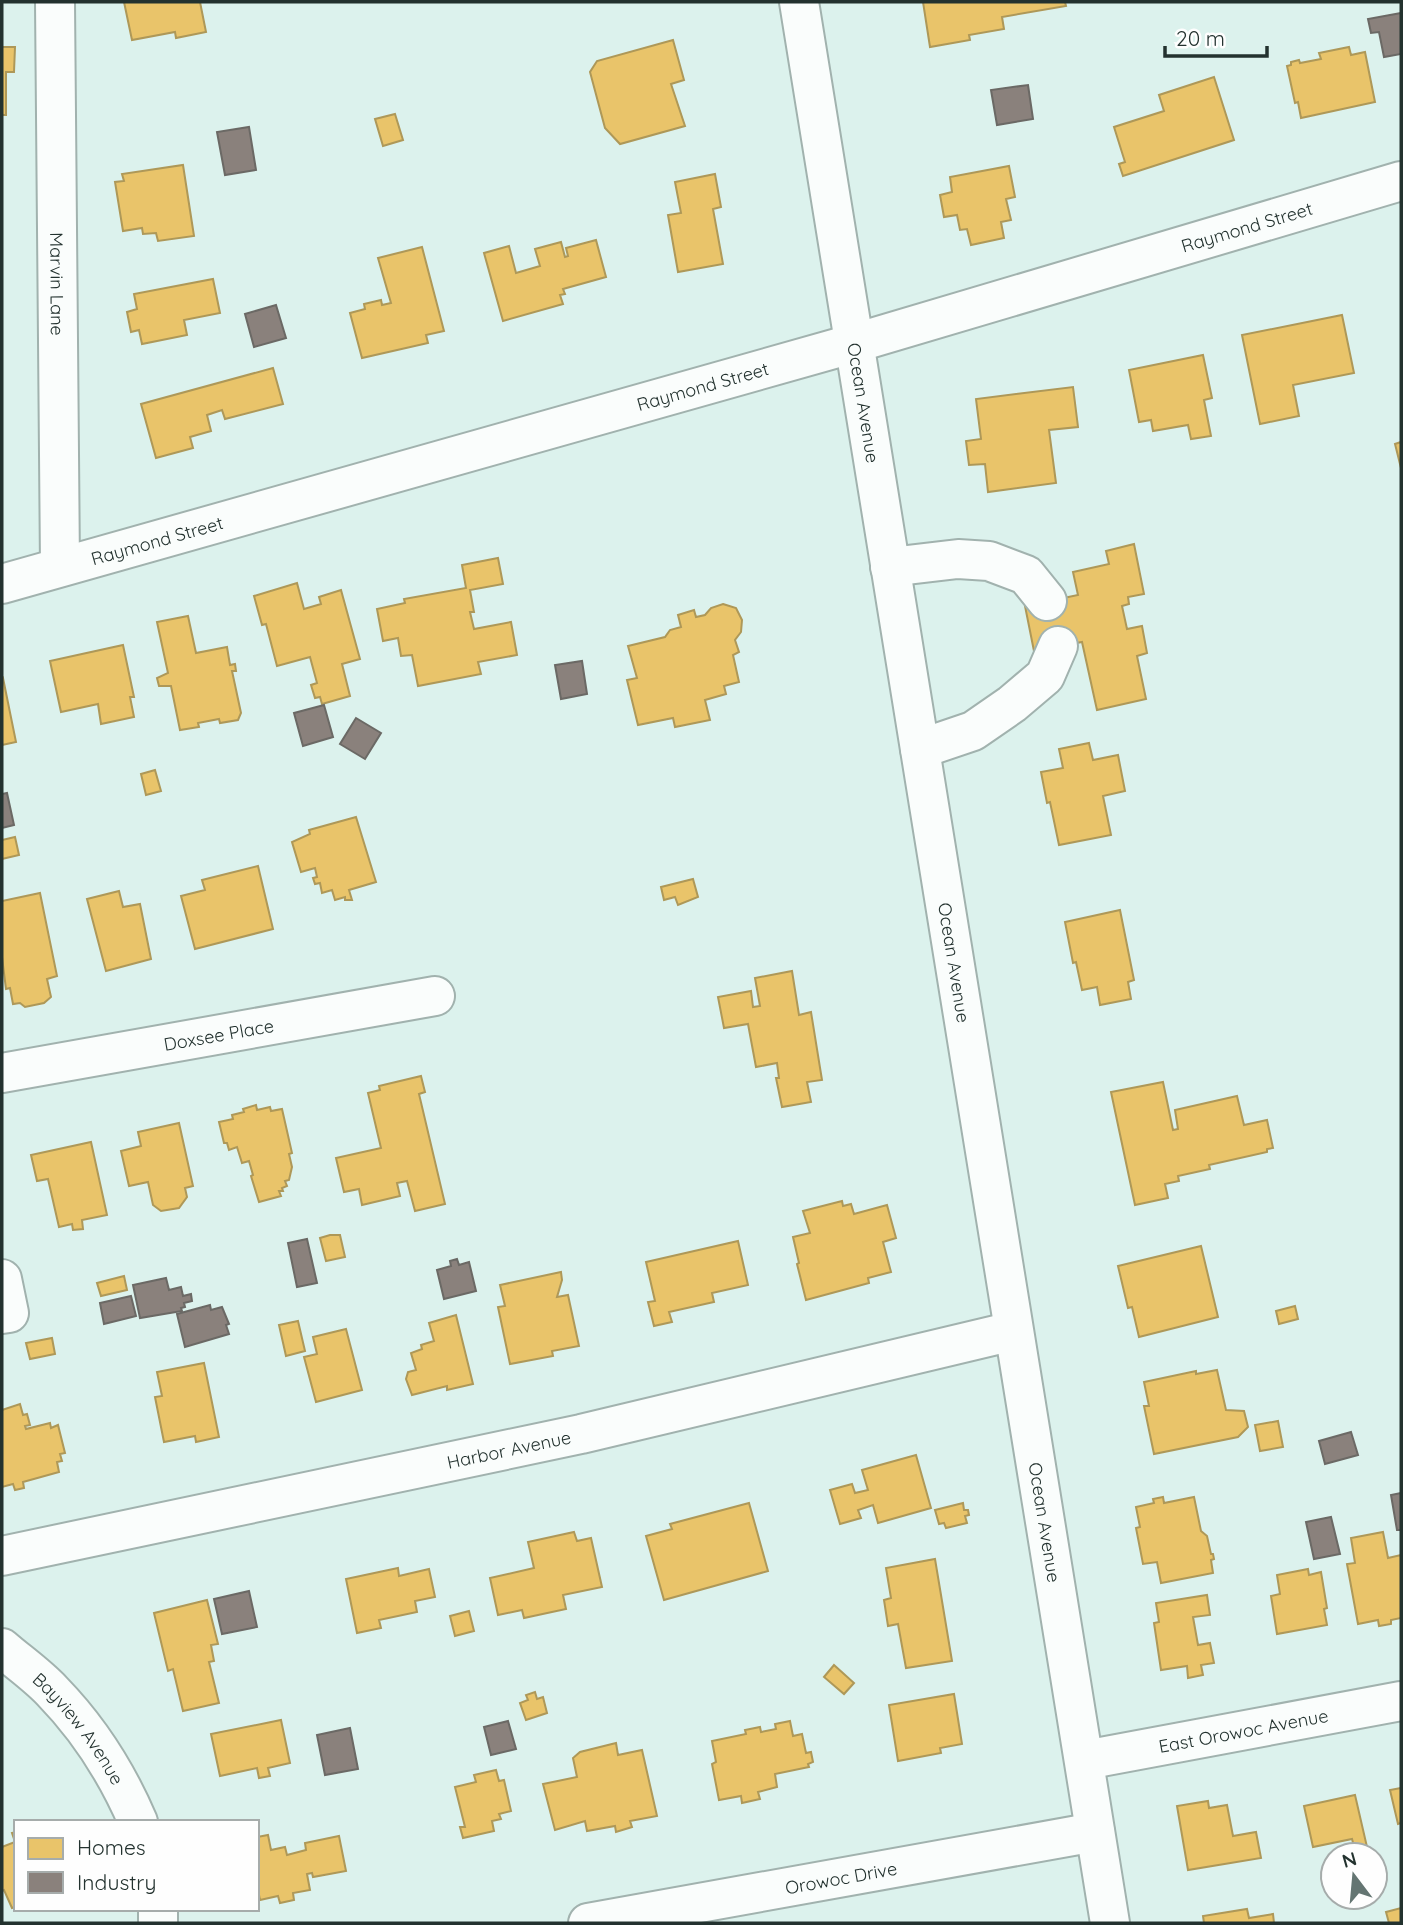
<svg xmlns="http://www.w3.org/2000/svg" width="1403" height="1925" viewBox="0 0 1403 1925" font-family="Quicksand,sans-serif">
<rect width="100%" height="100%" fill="#dcf2ed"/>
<g fill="#e9c46a" stroke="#ae9858" stroke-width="2">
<polygon points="124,2 200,2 206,32 176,38 175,32 132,40"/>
<polygon points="923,2 1065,2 1066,6 1002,17 1004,29 969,35 970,40 930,47"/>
<polygon points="673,40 684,80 671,84 685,126 620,144 605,128 590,72 597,61"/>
<polygon points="2,47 15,47 14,72 6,72 6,115 2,115"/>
<polygon points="1349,47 1351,55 1365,52 1375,102 1301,118 1298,102 1295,103 1287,66 1291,65 1291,62 1299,60 1300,63 1321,59 1319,53"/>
<polygon points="1214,77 1234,140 1123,176 1119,164 1125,162 1114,127 1164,111 1159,95"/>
<polygon points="395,114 403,140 383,146 375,119"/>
<polygon points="183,165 194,236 158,241 156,233 143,234 142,228 123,231 115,182 124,181 122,174"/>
<polygon points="1009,166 1015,197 1006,199 1011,220 1001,222 1004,238 971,245 967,229 960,230 957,215 944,217 940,195 952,192 950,177"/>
<polygon points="715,174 721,207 713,209 723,264 678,272 668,215 681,213 675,182"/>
<polygon points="596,240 606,277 563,289 565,294 560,295 563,304 503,321 484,253 509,246 516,273 540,266 535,249 561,242 565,257 568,256 566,248"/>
<polygon points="422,247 444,331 426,335 428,343 362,358 350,313 365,309 364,304 381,300 382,305 391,303 378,258"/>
<polygon points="213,279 220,313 184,320 187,335 142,344 139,330 131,332 127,312 137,309 134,294"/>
<polygon points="1342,315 1354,373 1293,385 1299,416 1260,424 1242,335"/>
<polygon points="1203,355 1212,398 1204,400 1211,436 1191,439 1188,425 1153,431 1151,420 1139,422 1129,370"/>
<polygon points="273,368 283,404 225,419 222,410 207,415 211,431 190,437 193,448 156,458 141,404"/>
<polygon points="1073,387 1078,427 1049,430 1056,483 988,492 985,464 969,465 966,441 981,439 976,399"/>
<polygon points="1401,442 1401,468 1395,444"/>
<polygon points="1134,544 1144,594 1128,597 1129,604 1122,606 1127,629 1142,626 1147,653 1137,656 1146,699 1097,710 1082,642 1034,651 1025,606 1078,595 1073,572 1109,564 1106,551"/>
<polygon points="498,558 503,584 470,590 474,612 470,612 474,629 511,622 517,655 478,662 481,674 418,686 412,655 401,656 398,638 383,641 377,609 405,603 404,599 466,588 462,565"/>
<polygon points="297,583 304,609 321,604 319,597 341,590 360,659 342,664 350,696 322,704 320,697 315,698 311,685 317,683 310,657 277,666 266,624 262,625 254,596"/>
<polygon points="723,604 736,608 742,620 741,632 735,640 739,652 733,655 739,682 724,686 726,694 705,700 710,720 675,727 673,718 638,725 627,680 637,678 628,646 665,637 670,630 681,627 678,615 694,610 696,617 705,615 711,608"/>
<polygon points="188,616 196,653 227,647 230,665 235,664 236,671 232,671 241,713 238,720 220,723 219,719 198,723 199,727 180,730 171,686 159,686 157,678 168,673 157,622"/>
<polygon points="123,645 134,697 130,697 134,717 101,724 98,704 61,712 50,661"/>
<polygon points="3,678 16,742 2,745 2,679"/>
<polygon points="1089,743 1093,760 1118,755 1125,791 1103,796 1111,835 1059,845 1050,802 1047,803 1041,772 1063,768 1059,749"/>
<polygon points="155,770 161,791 146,795 141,774"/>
<polygon points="356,817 376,882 349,890 352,900 345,900 345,897 335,900 332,890 322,893 320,883 315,884 313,878 317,877 315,868 301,872 292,842 310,834 309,830"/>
<polygon points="15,837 19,855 2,859 2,840"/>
<polygon points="258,866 273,929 195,949 181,896 205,890 202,880"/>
<polygon points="693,879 698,897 678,905 675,897 664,900 661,887"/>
<polygon points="119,891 123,907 140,904 151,959 106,971 87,899"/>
<polygon points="40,893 57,976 47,979 51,997 44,1003 25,1007 20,1003 13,1004 10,988 6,989 2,957 2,901"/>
<polygon points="1120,910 1134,980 1128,982 1131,999 1100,1005 1097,987 1082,990 1076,962 1073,963 1065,922"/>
<polygon points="792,971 799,1015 811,1012 822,1080 807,1082 811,1102 782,1107 776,1078 779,1078 777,1063 756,1067 748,1024 724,1028 718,997 751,991 753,1007 760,1006 755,978"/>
<polygon points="421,1076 425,1092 419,1094 445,1204 415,1211 407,1181 397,1183 400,1196 362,1205 359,1189 344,1192 336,1158 381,1148 368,1093 380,1090 379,1086"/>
<polygon points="1163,1082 1173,1130 1178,1129 1175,1110 1237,1096 1244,1125 1267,1120 1273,1148 1267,1149 1267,1152 1209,1165 1210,1169 1178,1176 1179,1181 1165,1184 1168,1198 1135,1205 1111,1092"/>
<polygon points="256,1105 257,1110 270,1107 271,1111 282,1109 292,1153 289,1154 292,1167 289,1180 285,1181 287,1186 282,1188 283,1191 279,1191 281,1196 259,1202 251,1176 253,1175 249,1161 242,1163 237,1147 229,1150 227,1143 224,1143 219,1122 233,1119 232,1115 244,1112 243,1109"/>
<polygon points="179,1123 193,1186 185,1188 187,1197 179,1208 161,1211 153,1205 148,1182 129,1186 121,1151 141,1146 138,1132"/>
<polygon points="91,1142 107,1215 82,1220 83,1229 73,1230 72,1224 59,1227 48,1179 37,1181 31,1155"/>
<polygon points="842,1201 843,1206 851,1204 854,1214 887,1205 896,1238 883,1242 891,1272 868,1278 869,1283 806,1300 797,1264 799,1263 793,1237 810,1233 803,1211"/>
<polygon points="330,1235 340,1235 345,1257 326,1261 320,1238"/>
<polygon points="738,1241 748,1285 712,1293 714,1302 669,1312 672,1322 654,1326 648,1302 655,1301 646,1262"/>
<polygon points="1201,1246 1218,1317 1139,1337 1132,1307 1128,1308 1118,1266"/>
<polygon points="561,1272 562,1280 557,1297 568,1295 579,1346 552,1351 553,1356 510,1364 498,1307 505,1306 500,1285"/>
<polygon points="124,1276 127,1290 101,1296 97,1283"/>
<polygon points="1295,1306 1298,1319 1279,1324 1276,1311"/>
<polygon points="456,1315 473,1384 447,1390 447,1386 412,1395 406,1379 408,1372 416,1370 411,1353 422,1349 421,1345 434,1341 429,1323"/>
<polygon points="298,1321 305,1351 286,1356 279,1325"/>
<polygon points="346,1329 362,1390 316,1402 304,1357 317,1354 313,1337"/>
<polygon points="52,1338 55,1354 30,1359 26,1343"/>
<polygon points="204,1363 219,1437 196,1442 195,1436 164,1442 155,1397 162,1396 157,1372"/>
<polygon points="1217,1370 1226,1410 1244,1411 1248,1427 1238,1437 1154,1454 1144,1406 1149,1406 1144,1382 1196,1371 1196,1374"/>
<polygon points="20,1404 23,1415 27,1414 30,1425 25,1426 26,1429 50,1423 51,1428 58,1425 65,1453 60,1454 62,1461 57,1462 59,1472 23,1482 24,1488 15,1490 13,1484 2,1487 2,1410"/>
<polygon points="1278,1421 1283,1447 1260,1451 1255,1425"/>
<polygon points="916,1455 931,1508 878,1523 873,1505 858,1510 861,1518 840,1524 830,1490 852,1484 855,1493 868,1490 862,1470"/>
<polygon points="1163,1497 1164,1503 1194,1497 1201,1531 1207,1536 1211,1554 1213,1554 1214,1559 1211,1560 1213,1573 1161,1583 1157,1562 1143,1564 1136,1528 1140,1527 1136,1507 1154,1503 1153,1499"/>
<polygon points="749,1503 768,1571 664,1600 646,1536 672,1529 670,1524"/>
<polygon points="963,1503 964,1510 968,1510 969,1515 965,1516 967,1523 946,1528 944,1523 939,1524 935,1510"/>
<polygon points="574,1532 577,1541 591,1538 602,1587 563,1595 566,1609 524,1618 522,1610 498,1615 490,1578 534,1568 528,1542"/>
<polygon points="1383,1532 1388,1558 1401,1555 1401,1618 1391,1620 1391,1624 1379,1626 1378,1620 1358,1624 1347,1564 1355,1563 1351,1538"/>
<polygon points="935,1559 952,1661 906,1668 898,1624 888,1626 884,1600 891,1598 886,1568"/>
<polygon points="398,1568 399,1576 429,1569 435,1597 415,1601 417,1612 379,1620 381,1628 357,1633 346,1579"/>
<polygon points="1308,1569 1309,1575 1321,1572 1327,1608 1324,1609 1327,1625 1277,1634 1271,1596 1280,1594 1277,1575"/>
<polygon points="1207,1595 1210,1615 1193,1617 1198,1645 1210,1643 1214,1663 1201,1665 1203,1675 1188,1678 1187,1666 1161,1670 1154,1623 1159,1622 1156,1603"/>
<polygon points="207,1600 218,1644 211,1645 214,1661 209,1662 219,1703 183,1711 173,1669 168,1671 154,1613"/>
<polygon points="469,1611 474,1631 455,1636 450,1616"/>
<polygon points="834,1665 854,1683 844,1694 824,1677"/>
<polygon points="535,1692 537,1699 543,1697 547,1713 526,1720 520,1703 528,1700 526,1695"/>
<polygon points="954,1694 962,1744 940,1748 941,1753 898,1761 889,1705"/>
<polygon points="281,1720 290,1763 268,1768 270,1776 259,1778 257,1768 220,1776 211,1734"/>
<polygon points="790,1721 793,1736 802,1734 806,1753 811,1752 813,1762 808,1764 809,1767 775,1774 777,1787 758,1792 760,1799 742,1803 741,1796 719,1800 712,1764 716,1762 712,1741 746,1734 745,1730 760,1727 761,1732 776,1729 775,1724"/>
<polygon points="616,1743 618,1755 642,1750 657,1816 630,1821 632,1827 616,1832 615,1826 587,1831 585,1821 555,1830 543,1784 577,1777 573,1758 580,1752"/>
<polygon points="496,1770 499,1781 504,1780 511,1811 499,1814 501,1819 492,1821 494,1831 463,1838 460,1827 465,1827 455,1787 476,1782 474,1775"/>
<polygon points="1401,1788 1401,1823 1398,1824 1390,1790"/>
<polygon points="1355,1795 1367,1847 1355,1850 1352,1839 1313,1847 1304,1806"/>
<polygon points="1208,1801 1209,1808 1227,1805 1233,1836 1256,1832 1261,1858 1188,1870 1177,1806"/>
<polygon points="16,1832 16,1907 12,1908 4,1890 2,1891 2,1847 15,1842 12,1833"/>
<polygon points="268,1835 271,1850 285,1847 287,1855 306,1850 305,1843 339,1836 346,1871 313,1877 312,1873 307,1874 310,1890 293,1893 294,1900 280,1903 278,1896 260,1900 257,1885 257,1837"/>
<polygon points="1401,1908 1401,1923 1389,1923 1386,1912"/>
<polygon points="1247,1909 1249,1918 1273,1914 1274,1923 1204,1923 1203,1916"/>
</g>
<g fill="#8a817c" stroke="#6b6965" stroke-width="2">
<polygon points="1401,13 1401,54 1384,57 1379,32 1371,33 1368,19"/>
<polygon points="1028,85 1033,119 997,125 991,90"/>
<polygon points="249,127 256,170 225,175 217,132"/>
<polygon points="276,305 286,338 254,347 245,314"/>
<polygon points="582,661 587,694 561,699 555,665"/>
<polygon points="324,705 333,737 303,746 294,713"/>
<polygon points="356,718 381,733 365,759 340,744"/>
<polygon points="7,793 14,825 2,828 2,794"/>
<polygon points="307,1239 317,1283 297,1287 288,1243"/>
<polygon points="457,1259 459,1265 469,1262 476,1291 444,1299 437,1270 451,1266 450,1261"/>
<polygon points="166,1278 169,1290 181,1287 183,1296 191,1294 192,1301 184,1303 185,1307 181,1308 182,1311 140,1318 133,1285"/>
<polygon points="131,1296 136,1316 104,1324 100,1303"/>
<polygon points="210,1305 211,1310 222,1307 229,1324 226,1325 229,1334 185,1347 177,1314"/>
<polygon points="1351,1432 1358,1455 1325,1464 1319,1441"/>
<polygon points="1401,1493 1401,1530 1397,1530 1391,1495"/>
<polygon points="1331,1517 1340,1554 1314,1559 1306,1522"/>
<polygon points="249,1591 257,1627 222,1634 214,1599"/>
<polygon points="508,1721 516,1749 491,1755 484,1727"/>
<polygon points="350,1728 358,1769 325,1775 317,1735"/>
</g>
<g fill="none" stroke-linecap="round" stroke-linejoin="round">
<g stroke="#a1b2ae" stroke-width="42">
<g id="minor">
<path id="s1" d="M55,2L60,567"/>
<path id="s2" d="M799,2L1110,1923"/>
<polyline points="890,567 958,559 989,561 1026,575 1047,601"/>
<path id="s3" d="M2,584L855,343L1401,181"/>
<polyline points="920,749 973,731 1012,704 1045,676 1058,646"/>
<path id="s4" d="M2,1073L435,996"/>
<polyline points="2,1279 9,1313 2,1314"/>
<path id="s5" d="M2,1556L581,1434L1013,1331"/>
<path id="s6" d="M2,1648C18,1662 37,1675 52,1691C89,1729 117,1773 138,1822"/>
<path id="s7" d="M1085,1760L1401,1701"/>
<polyline points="158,1909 158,1923"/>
<path id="s8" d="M588,1923L1095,1832"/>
</g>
</g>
<use href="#minor" stroke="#fafdfc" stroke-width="38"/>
</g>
<g text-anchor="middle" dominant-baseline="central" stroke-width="7" stroke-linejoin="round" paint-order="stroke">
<g font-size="18" fill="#23322f" stroke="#fefefe">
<text stroke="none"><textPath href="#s3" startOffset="1295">Raymond Street</textPath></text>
<text stroke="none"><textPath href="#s1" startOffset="282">Marvin Lane</textPath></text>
<text stroke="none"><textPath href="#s3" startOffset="728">Raymond Street</textPath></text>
<text stroke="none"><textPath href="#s2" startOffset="406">Ocean Avenue</textPath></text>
<text stroke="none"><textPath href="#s3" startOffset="161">Raymond Street</textPath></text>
<text stroke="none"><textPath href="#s2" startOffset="973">Ocean Avenue</textPath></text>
<text stroke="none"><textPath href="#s4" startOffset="220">Doxsee Place</textPath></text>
<text stroke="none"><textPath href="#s5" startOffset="518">Harbor Avenue</textPath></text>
<text stroke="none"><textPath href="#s2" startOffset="1540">Ocean Avenue</textPath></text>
<text stroke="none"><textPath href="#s6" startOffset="112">Bayview Avenue</textPath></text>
<text stroke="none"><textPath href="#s7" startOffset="161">East Orowoc Avenue</textPath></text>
<text stroke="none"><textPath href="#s8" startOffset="257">Orowoc Drive</textPath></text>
</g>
</g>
<rect width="1403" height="1925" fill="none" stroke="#23322f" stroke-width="7"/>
<rect x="14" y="1820" width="245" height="91" fill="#fefefe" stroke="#a6acab" stroke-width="2"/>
<rect x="28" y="1838" width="35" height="21" fill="#e9c46a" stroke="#a6acab" stroke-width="2"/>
<text x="77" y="1855" font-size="21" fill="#23322f">Homes</text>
<rect x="28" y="1872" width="35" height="21" fill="#8a817c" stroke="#a6acab" stroke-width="2"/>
<text x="77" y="1890" font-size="21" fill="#23322f">Industry</text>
<g transform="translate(1354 1876) rotate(344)"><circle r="33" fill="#fefefe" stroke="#a6acab" stroke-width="2"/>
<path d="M0-5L12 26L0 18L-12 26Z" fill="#647572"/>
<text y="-10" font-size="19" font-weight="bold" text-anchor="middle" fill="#23322f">N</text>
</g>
<path d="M1165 46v10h102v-10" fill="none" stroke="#23322f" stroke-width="3.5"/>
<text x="1176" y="46" font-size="21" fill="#23322f" stroke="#fefefe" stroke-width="5" paint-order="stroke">20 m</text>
</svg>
